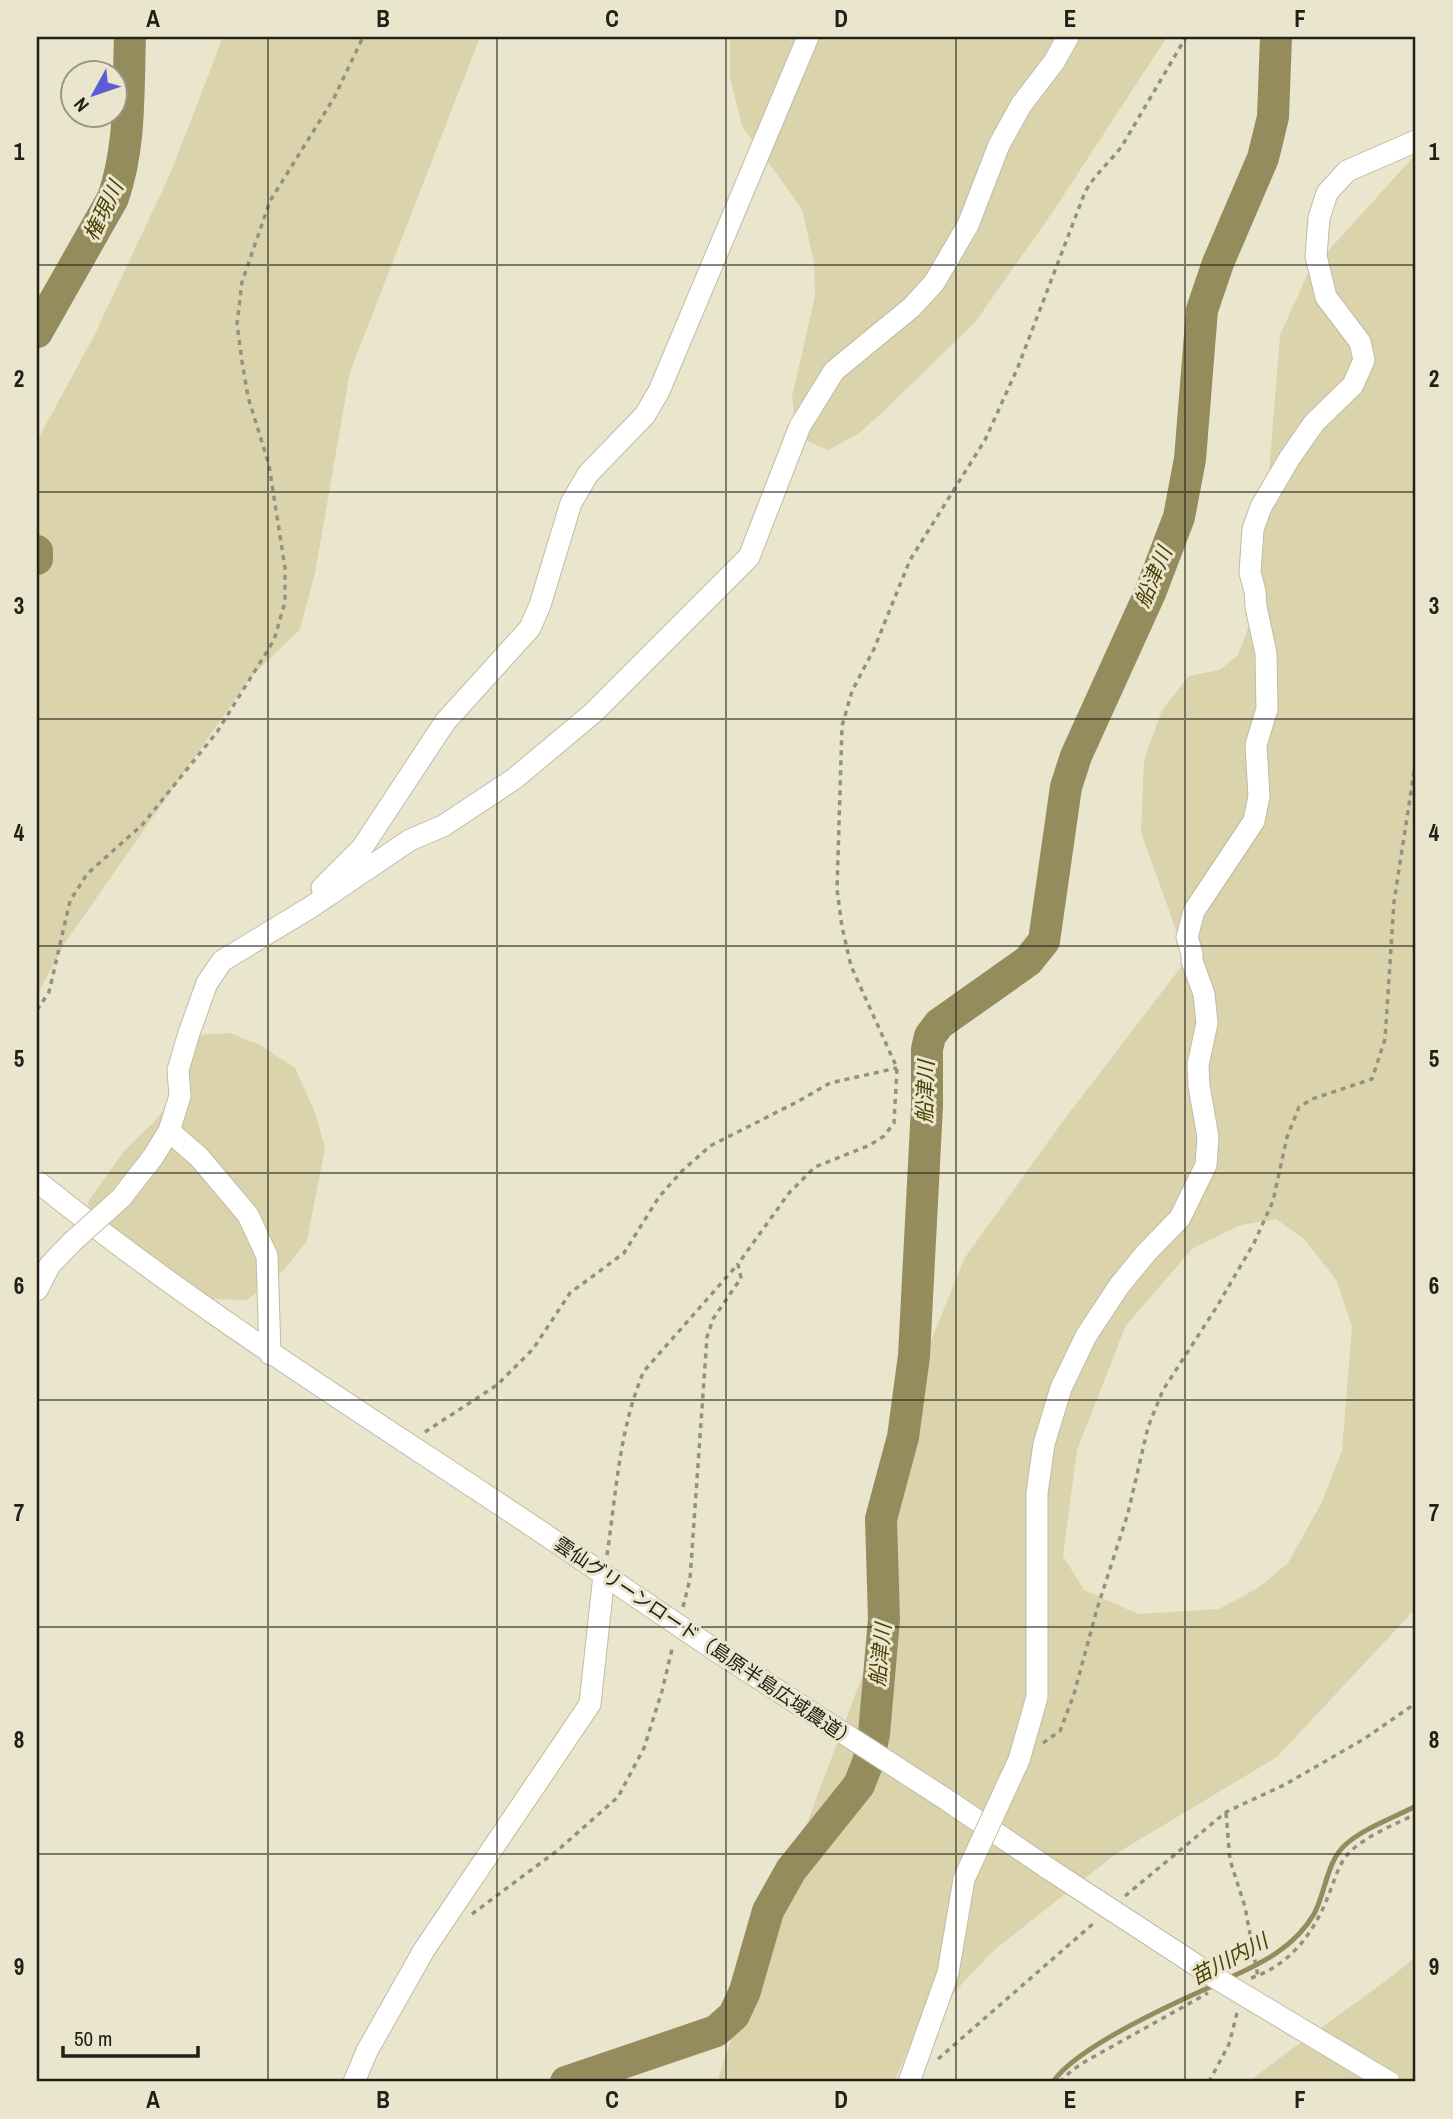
<svg xmlns="http://www.w3.org/2000/svg" width="1453" height="2119" viewBox="0 0 1453 2119" font-family="'Archivo Narrow','Noto Sans JP',sans-serif">
<rect width="100%" height="100%" fill="#eae5cd"/>
<g fill="#dbd3ac" fill-rule="evenodd">
<polygon points="223,37 480,37 350,372 315,573 300,629 250,678 65,943 37,995 37,441 94,336 171,172"/>
<polygon points="730,37 1167,37 1054,210 976,321 883,412 858,434 828,450 809,442 796,430 792,397 815,296 814,262 802,209 742,126 730,77"/>
<path d="M1416,154V1608L1277,1757L1117,1853L993,1951L916,2033L894,2082H717L772,1917L869,1658L914,1433L929,1346L964,1259L1060,1125L1181,967L1180,941L1141,832L1144,760L1162,710L1189,676L1219,670L1238,655L1259,599L1280,335L1308,273ZM1276,1219L1305,1240L1337,1281L1352,1326L1342,1451L1322,1502L1288,1563L1258,1588L1219,1609L1138,1614L1084,1590L1063,1556L1077,1450L1126,1325L1193,1248L1241,1225Z"/>
<polygon points="230,1033 260,1045 295,1068 314,1110 325,1148 307,1241 284,1270 247,1300 210,1299 91,1225 88,1202 124,1151 156,1120 173,1096 196,1035"/>
<path d="M1416,1957V2082H1249C1303,2038 1362,2001 1416,1957Z"/>
</g>
<g fill="none" stroke-linecap="round" stroke-linejoin="round">
<g stroke="#958c5d" stroke-width="5">
<path d="M1229,1978C1262,1963 1295,1947 1314,1914C1326,1892 1326,1863 1345,1845C1364,1828 1393,1818 1416,1806"/>
<path d="M1053,2082C1076,2047 1176,2002 1217,1984"/>
</g>
<g stroke="#958c5d" stroke-width="32">
<path d="M37,332L113,198C131,146 128,91 130,37"/>
<polyline points="37,551 37,559"/>
<polyline points="566,2082 716,2031 734,2015 745,1991 768,1911 791,1870 859,1785 868,1762 874,1734 884,1619 881,1519 903,1437 914,1356 927,1106 927,1049 930,1036 939,1024 1028,961 1044,941 1066,787 1076,756 1150,593 1179,517 1190,459 1202,310 1218,263 1263,158 1273,117 1276,37"/>
</g>
<g stroke="#c0bca4" stroke-width="23">
<g id="minor">
<polyline points="322,888 362,848 445,722 530,628 540,605 571,503 588,474 645,415 659,391 808,37"/>
<polyline points="169,1131 199,1157 248,1215 267,1256 270,1354"/>
<path d="M37,1181C220,1330 425,1450 619,1585"/>
<polyline points="121,1198 153,1157 169,1131 180,1096 178,1070 189,1033 207,983 222,961 311,907 410,840 443,826 514,779 593,713 749,557 800,426 834,371 912,307 934,283 968,225 999,145 1021,105 1054,62 1068,37"/>
<polyline points="37,1290 50,1265 72,1242"/>
<polyline points="1011,1777 1019,1760 1037,1697 1037,1493 1044,1444 1061,1388 1086,1336 1119,1286 1146,1253 1180,1218 1206,1165 1208,1137 1199,1086 1198,1065 1207,1023 1204,994 1192,961 1192,954 1187,937 1194,911 1254,821 1259,796 1256,745 1267,709 1266,653 1256,607 1255,591 1250,573 1253,529 1261,507 1289,459 1314,423 1353,385 1364,360 1360,342 1326,297 1316,256 1319,218 1327,193 1347,171 1416,141"/>
<polyline points="947,1800 1049,1869"/>
<polyline points="354,2082 367,2051 424,1950 590,1704 604,1575"/>
<polyline points="909,2082 948,1973 964,1879"/>
</g>
</g>
<g stroke="#959180" stroke-width="3.5" stroke-dasharray="5 5" stroke-linecap="butt">
<polyline points="37,1010 49,992 70,901 87,874 142,825 217,732 274,640 285,602 285,568 269,465 248,397 242,361 237,324 242,282 270,201 334,98 363,37"/>
<polyline points="425,1432 497,1385 533,1349 570,1293 624,1253 659,1197 682,1171 710,1146 795,1103 830,1083 897,1068"/>
<path d="M607,1555C616,1495 619,1428 644,1371L738,1264"/>
<path d="M683,1607L690,1579L707,1337L713,1319L741,1278L738,1264L789,1193L815,1167L870,1145L884,1136L894,1123L897,1068L851,966L842,927L837,889L842,726L852,691L874,649L910,560L985,440L1018,367L1085,192C1095,174 1110,162 1122,146L1186,37"/>
<polyline points="1043,1743 1060,1731 1074,1694 1097,1609 1128,1513 1148,1427 1163,1390 1216,1308 1254,1243 1273,1201 1287,1137 1299,1107 1312,1099 1372,1079 1385,1039 1394,902 1416,759"/>
<polyline points="1226,1813 1230,1860 1245,1907 1258,1977"/>
<polyline points="1125,1896 1226,1812 1284,1785 1364,1739 1416,1703"/>
<polyline points="472,1914 558,1850 618,1797 644,1748 662,1691 673,1645"/>
<path d="M1251,1978C1291,1965 1315,1931 1329,1894C1334,1882 1338,1866 1347,1855C1364,1836 1394,1825 1416,1814"/>
<polyline points="938,2059 1095,1922"/>
<polyline points="1060,2082 1071,2071 1086,2061 1208,1993"/>
<polyline points="1209,2082 1229,2044 1237,2013"/>
</g>
<use href="#minor" stroke="#fff" stroke-width="21"/>
<g stroke="#c0bca4" stroke-width="23" stroke-linecap="butt">
<g id="minor-bridge">
<polyline points="72,1242 121,1198"/>
<polyline points="619,1585 718,1652 947,1800"/>
<polyline points="1049,1869 1219,1980 1389,2082"/>
<polyline points="964,1879 1011,1777"/>
</g>
</g>
<use href="#minor-bridge" stroke="#fff" stroke-width="21"/>
</g>
<path fill="none" stroke="#222017" stroke-width="2" stroke-opacity="0.55" d="M268,37V2082M497,37V2082M726,37V2082M956,37V2082M1185,37V2082M37,265H1416M37,492H1416M37,719H1416M37,946H1416M37,1173H1416M37,1400H1416M37,1627H1416M37,1854H1416"/>
<g text-anchor="middle" dominant-baseline="central" stroke-width="6" stroke-linejoin="round" paint-order="stroke">
<g font-size="19" fill="#222017" stroke="#eae5cd">
<text transform="translate(706 1642) rotate(34)">雲仙グリーンロード（島原半島広域農道）</text>
</g>
<g font-size="21" font-style="italic" fill="#4a3f00" stroke="#eae5cd">
<text transform="translate(103 211) rotate(-64)">権現川</text>
<text transform="translate(1153 577) rotate(-67)">船津川</text>
<text transform="translate(925 1092) rotate(-88)">船津川</text>
<text transform="translate(880 1655) rotate(-84)">船津川</text>
<text transform="translate(1229 1959) rotate(-28)">苗川内川</text>
</g>
</g>
<rect width="1453" height="2119" fill="none" stroke="#eae5cd" stroke-width="77"/>
<g transform="translate(94 94) rotate(230)"><circle r="33" fill="#eae5cd" stroke="#9a9684" stroke-width="2"/>
<path d="M0-5L12 26L0 18L-12 26Z" fill="#5c5cd4"/>
<text y="-10" font-size="19" font-weight="bold" text-anchor="middle" fill="#222017">N</text>
</g>
<path d="M63 2046v10h135v-10" fill="none" stroke="#222017" stroke-width="3.5"/>
<text x="74" y="2046" font-size="21" fill="#222017" stroke="#eae5cd" stroke-width="5" paint-order="stroke">50 m</text>
<rect x="38" y="38" width="1376" height="2042" fill="none" stroke="#222017" stroke-width="2.5"/>
<g font-size="23" text-anchor="middle" font-weight="bold" fill="#222017">
<text x="153" y="27">A</text>
<text x="383" y="27">B</text>
<text x="612" y="27">C</text>
<text x="841" y="27">D</text>
<text x="1070" y="27">E</text>
<text x="1300" y="27">F</text>
<text x="19" y="160">1</text>
<text x="1434" y="160">1</text>
<text x="19" y="387">2</text>
<text x="1434" y="387">2</text>
<text x="19" y="614">3</text>
<text x="1434" y="614">3</text>
<text x="19" y="841">4</text>
<text x="1434" y="841">4</text>
<text x="19" y="1067">5</text>
<text x="1434" y="1067">5</text>
<text x="19" y="1294">6</text>
<text x="1434" y="1294">6</text>
<text x="19" y="1521">7</text>
<text x="1434" y="1521">7</text>
<text x="19" y="1748">8</text>
<text x="1434" y="1748">8</text>
<text x="19" y="1975">9</text>
<text x="1434" y="1975">9</text>
<text x="153" y="2108">A</text>
<text x="383" y="2108">B</text>
<text x="612" y="2108">C</text>
<text x="841" y="2108">D</text>
<text x="1070" y="2108">E</text>
<text x="1300" y="2108">F</text>
</g>
</svg>
